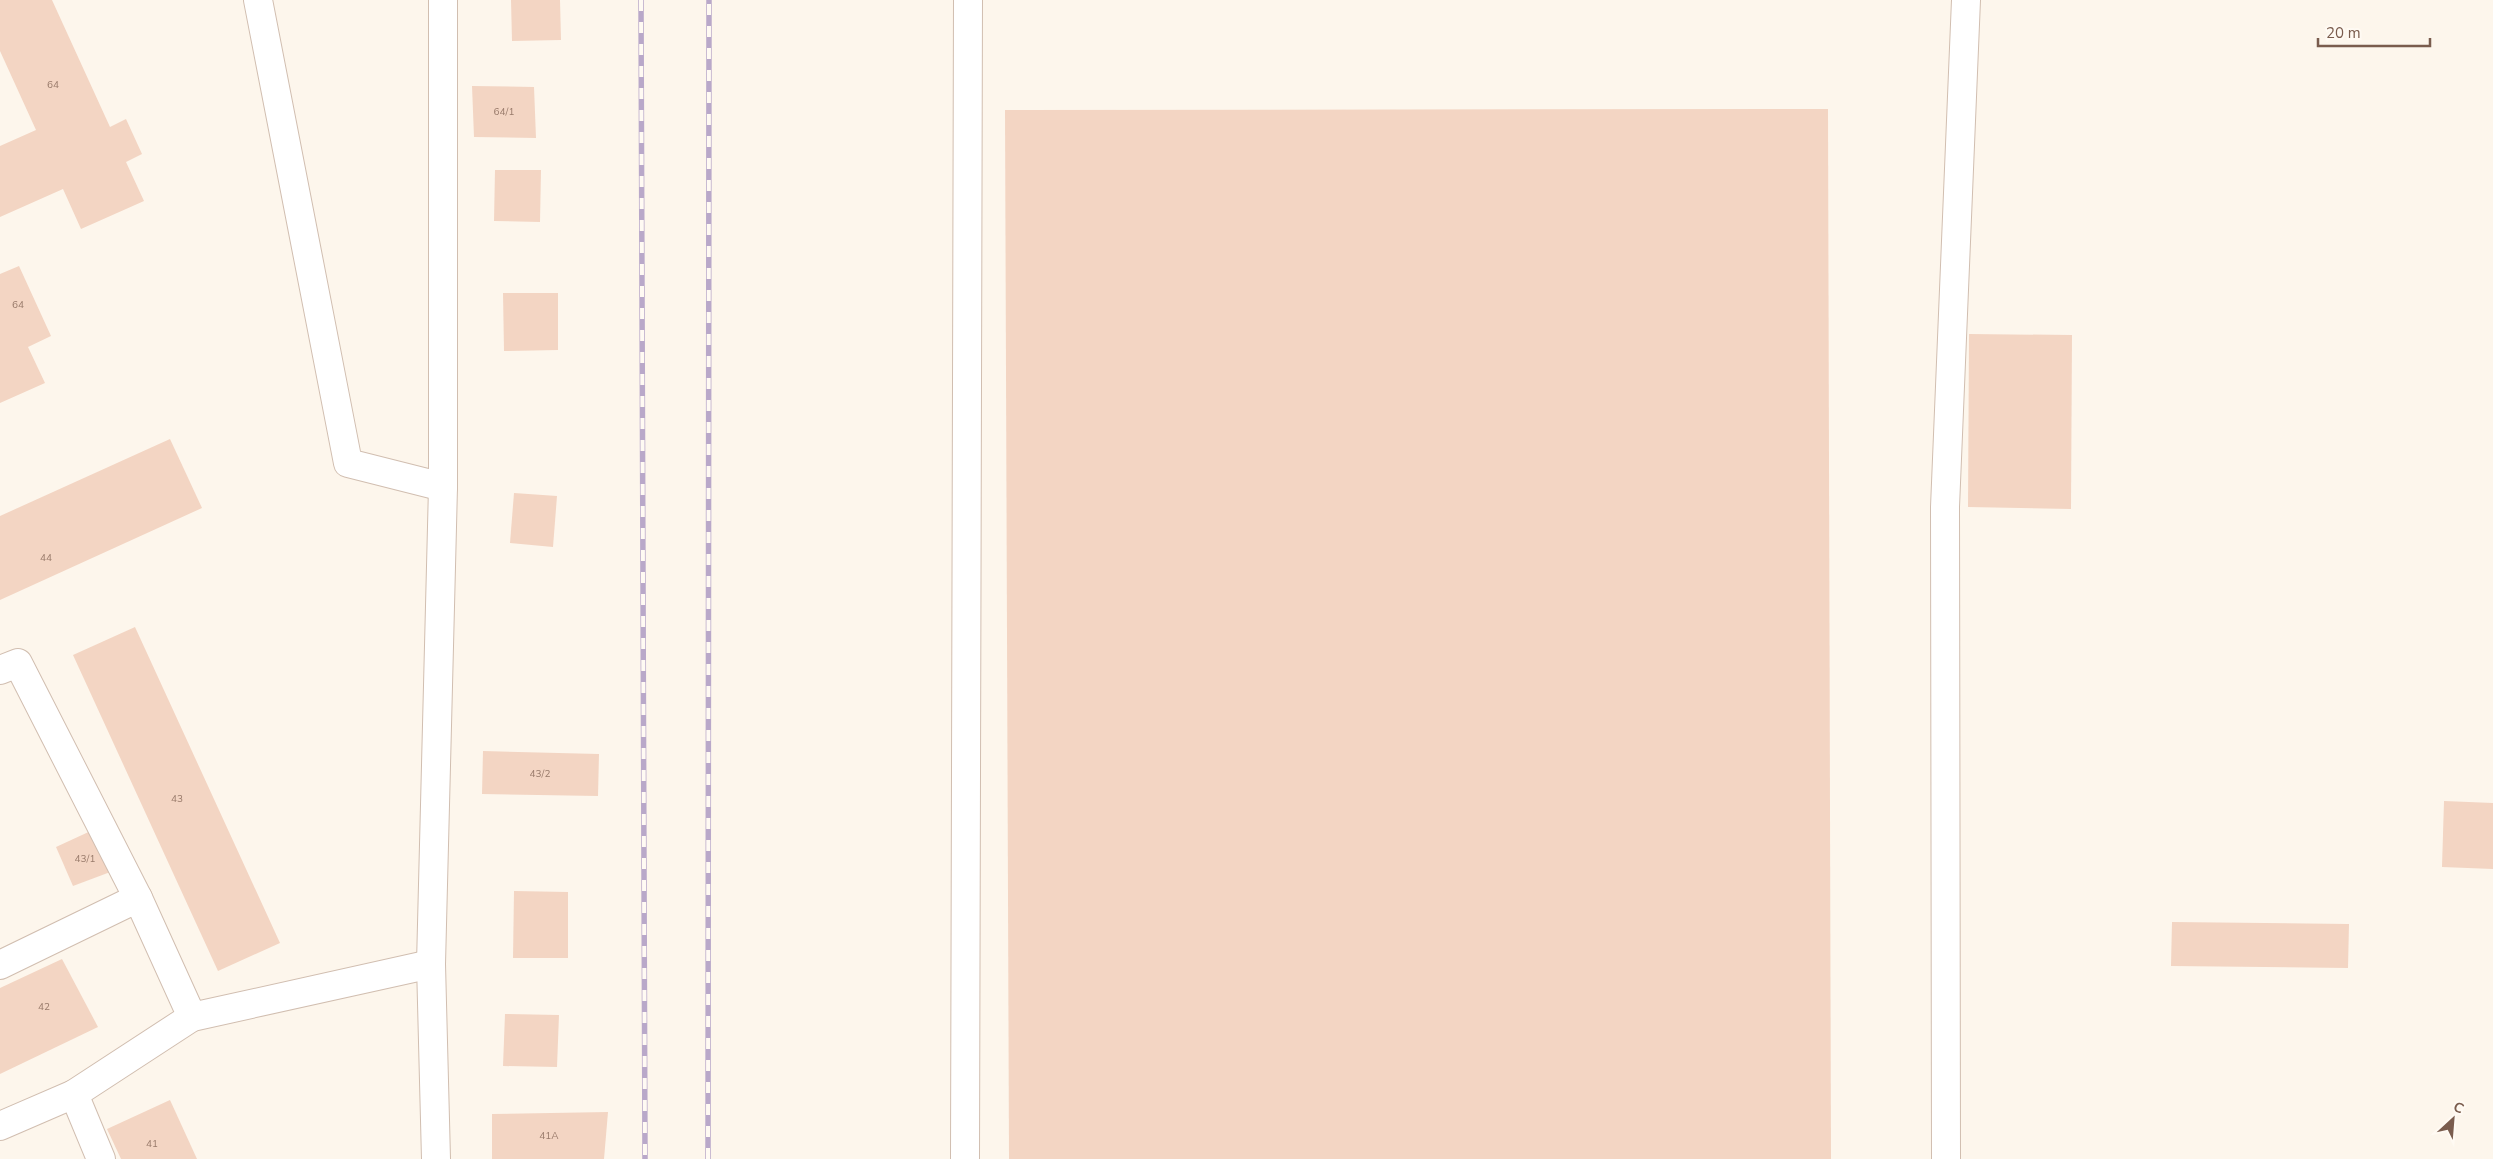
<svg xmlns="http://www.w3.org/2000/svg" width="2493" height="1159" viewBox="0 0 2493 1159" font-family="'Nunito Sans',sans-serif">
<rect width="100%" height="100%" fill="#fdf6ec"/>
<g fill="#f3d5c3">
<polygon points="0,0 52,0 110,127 126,119 142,154 126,162 144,201 81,229 63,189 0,217 0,146 36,130 0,51"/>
<polygon points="511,0 560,0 561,40 512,41"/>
<polygon points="472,86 534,87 536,138 474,137"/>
<polygon points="1828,109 1831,1159 1009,1159 1005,110"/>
<polygon points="495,170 541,170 540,222 494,221"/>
<polygon points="19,266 51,336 28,347 45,383 0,403 0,274"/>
<polygon points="503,293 558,293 558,350 504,351"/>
<polygon points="1969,334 2072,335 2071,509 1968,507"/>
<polygon points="170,439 202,508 0,600 0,516"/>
<polygon points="514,493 557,496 553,547 510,543"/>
<polygon points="135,627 280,943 218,971 73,655"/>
<polygon points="483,751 599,754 598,796 482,794"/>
<polygon points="2444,801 2493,803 2493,869 2442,867"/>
<polygon points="95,829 113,871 73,886 56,847"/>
<polygon points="514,891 568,892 568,958 513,958"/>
<polygon points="2172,922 2349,924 2348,968 2171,966"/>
<polygon points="62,959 98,1027 0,1074 0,988"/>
<polygon points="505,1014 559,1015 557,1067 503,1066"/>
<polygon points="170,1100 197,1159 121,1159 107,1129"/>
<polygon points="608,1112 604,1159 492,1159 492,1114"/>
</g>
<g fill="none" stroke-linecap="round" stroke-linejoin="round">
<g stroke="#d1beb0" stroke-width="30">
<g id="minor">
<polyline points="258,0 348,463 443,487"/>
<polyline points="0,670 18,663 138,898"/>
<polyline points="0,965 138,898 192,1017 431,964"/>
<polyline points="0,1126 74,1094"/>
<polyline points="101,1159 74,1094 192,1017"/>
<polyline points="436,1159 431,964 443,487 443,0"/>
<polyline points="965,1159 968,0"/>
<polyline points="1946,1159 1945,507 1966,0"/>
</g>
</g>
<use href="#minor" stroke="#fff" stroke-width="28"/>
<g stroke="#b9a8c9" stroke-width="5.5">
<g id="rail">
<polyline points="641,0 645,1159"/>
<polyline points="708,1159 709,0"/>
</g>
</g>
<use href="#rail" stroke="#fffaf3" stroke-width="4" stroke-dasharray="11" stroke-linecap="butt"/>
</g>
<g text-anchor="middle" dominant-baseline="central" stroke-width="4.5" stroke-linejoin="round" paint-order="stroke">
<g font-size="10" fill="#987a6a">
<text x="53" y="85">64</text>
<text x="504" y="112">64/1</text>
<text x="18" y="305">64</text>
<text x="46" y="558">44</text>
<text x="540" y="774">43/2</text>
<text x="177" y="799">43</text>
<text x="85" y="859">43/1</text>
<text x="44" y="1007">42</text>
<text x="549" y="1136">41А</text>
<text x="152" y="1144">41</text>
</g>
</g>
<g transform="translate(2453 1119) rotate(26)" stroke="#fffaf3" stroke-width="4" paint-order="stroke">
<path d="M0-4L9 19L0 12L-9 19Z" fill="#7a5c4d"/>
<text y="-8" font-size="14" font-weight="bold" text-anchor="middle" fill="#7a5c4d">С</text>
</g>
<path d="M2318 38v8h112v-8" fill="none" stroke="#7a5c4d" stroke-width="2.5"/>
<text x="2326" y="38" font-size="15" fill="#7a5c4d" stroke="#fffaf3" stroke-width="4" paint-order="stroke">20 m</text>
</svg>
